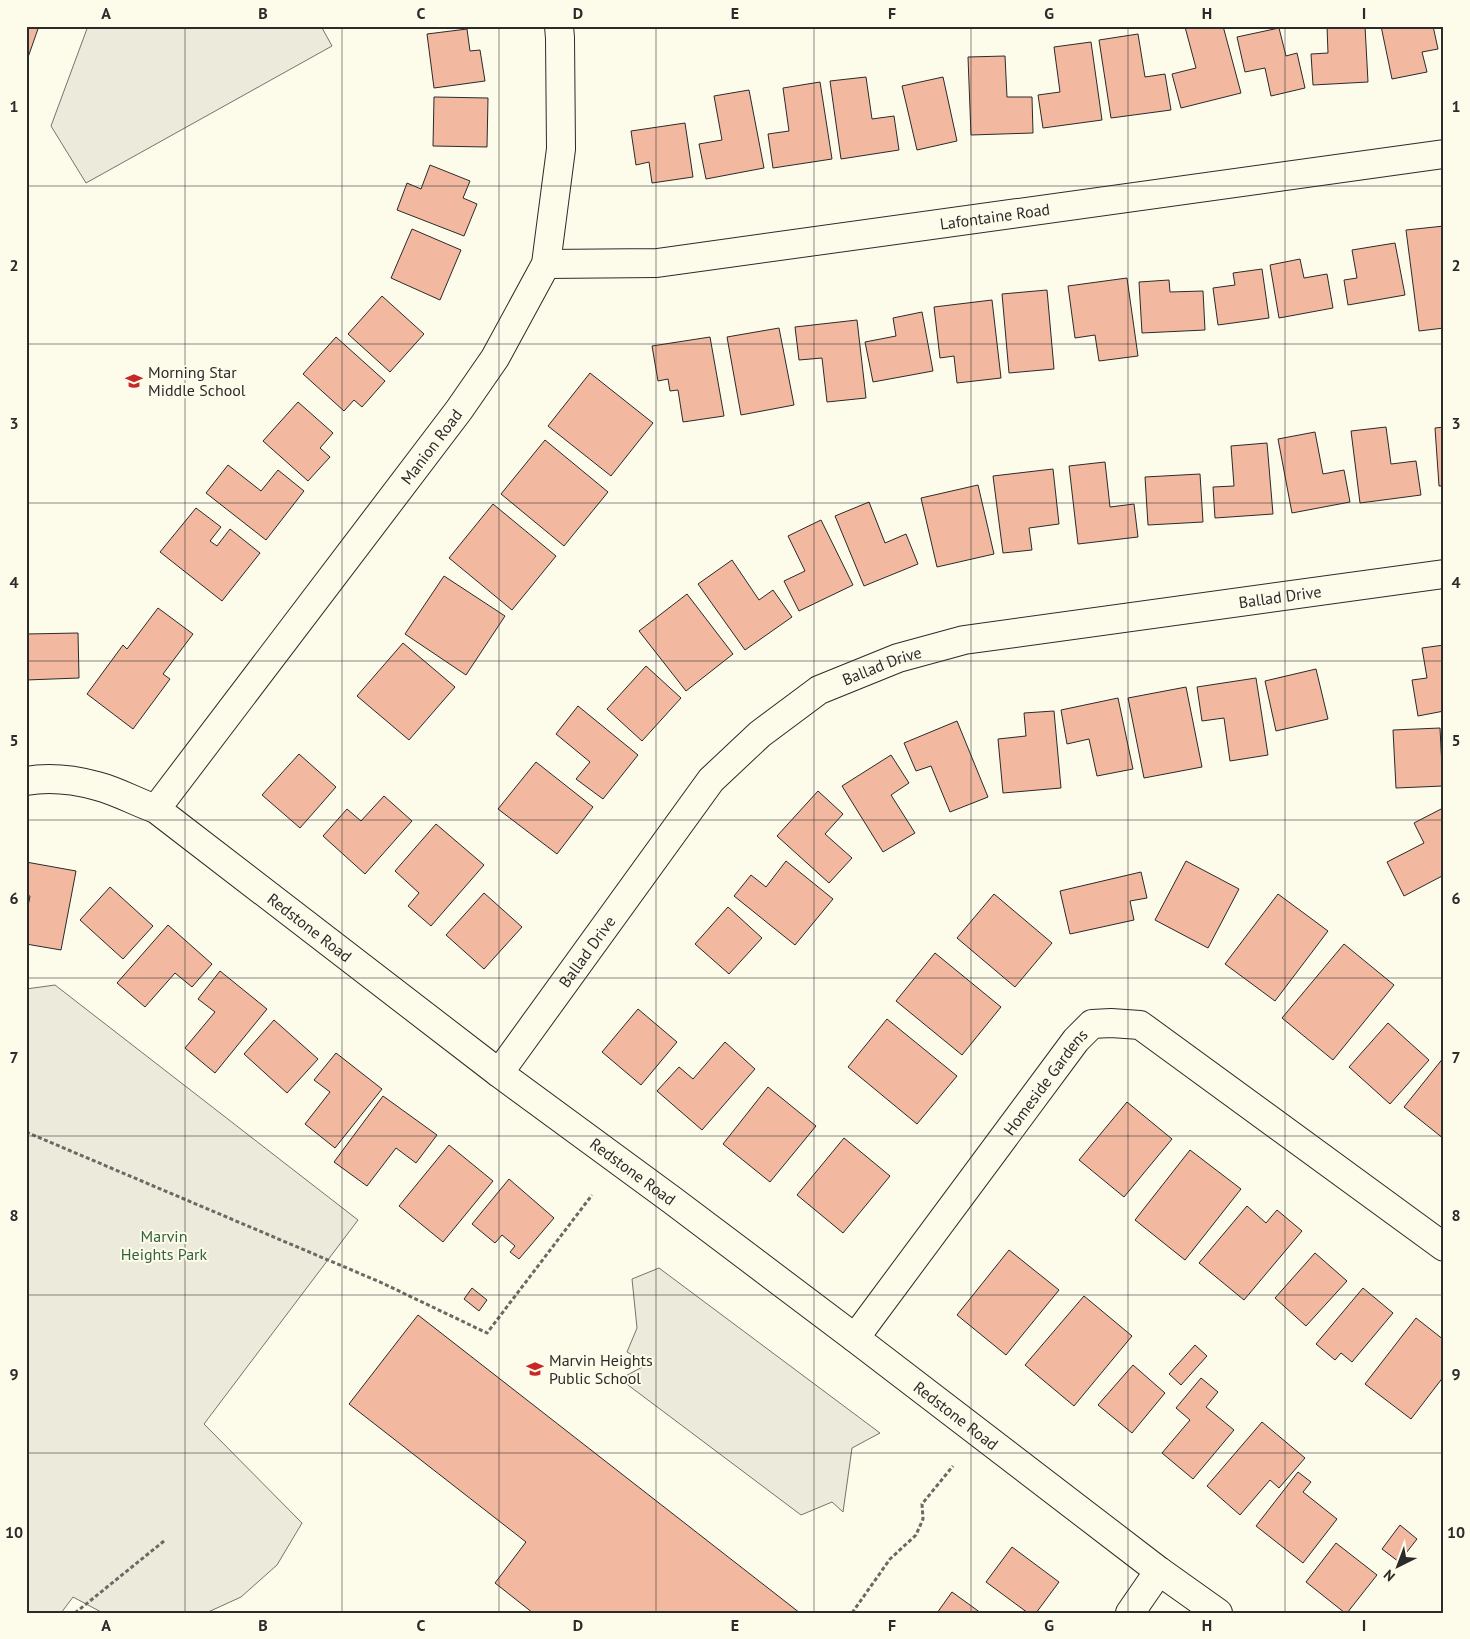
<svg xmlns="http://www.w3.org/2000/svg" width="1470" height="1639" viewBox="0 0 1470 1639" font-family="'PT Sans',sans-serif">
<rect width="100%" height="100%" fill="#fdfbea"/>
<polygon fill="#ecebdb" stroke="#74746e" points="55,985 358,1220 204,1424 302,1523 277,1565 241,1597 206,1613 103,1613 73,1597 61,1613 26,1613 26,989"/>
<g fill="#eceadb" stroke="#74746e">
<polygon points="88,26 321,26 332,46 86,183 51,126"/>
<polygon points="659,1268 880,1433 852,1448 843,1512 832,1502 801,1515 620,1379 644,1366 647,1363 627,1352 637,1328 632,1279"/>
</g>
<g fill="#f2b8a0" stroke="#2b2b2b">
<polygon points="26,26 39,26 26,63"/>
<polygon points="1188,26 1223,26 1241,93 1181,108 1172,74 1196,68 1185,27"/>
<polygon points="1327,26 1365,26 1368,82 1313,85 1311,54 1328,53"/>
<polygon points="1381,26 1433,26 1438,49 1422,52 1427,72 1392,79"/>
<polygon points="1279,28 1286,56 1297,53 1305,88 1271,96 1265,68 1245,72 1237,37"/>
<polygon points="467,29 470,51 480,50 485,81 434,88 427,34"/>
<polygon points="1138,34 1145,77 1165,74 1171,110 1111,118 1099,40"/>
<polygon points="1091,42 1102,120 1043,128 1038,95 1060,92 1054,47"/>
<polygon points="1005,56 1007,97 1032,97 1033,133 971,135 968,57"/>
<polygon points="866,77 872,119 894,116 899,150 841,159 830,81"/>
<polygon points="943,77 957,141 917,150 902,86"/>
<polygon points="820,82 832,159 773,168 768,134 789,131 783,88"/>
<polygon points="749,90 764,168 706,179 699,144 722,140 714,96"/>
<polygon points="434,97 488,98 487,147 433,146"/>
<polygon points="685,123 693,177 652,183 649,162 636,165 631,131"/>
<polygon points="430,165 470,181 463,198 477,204 464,236 397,210 407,183 421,189"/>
<polygon points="1444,226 1444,328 1419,331 1406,230"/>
<polygon points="412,229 461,250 440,300 391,278"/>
<polygon points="1395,243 1405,295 1348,305 1344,280 1357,278 1352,250"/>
<polygon points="1300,259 1304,278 1327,274 1333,308 1279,318 1270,265"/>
<polygon points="1262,269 1269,318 1218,325 1213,288 1235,285 1233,273"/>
<polygon points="1127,278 1138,356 1099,361 1095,335 1075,338 1068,286"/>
<polygon points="1169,280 1170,292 1203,291 1205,330 1142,333 1139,282"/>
<polygon points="1047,290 1054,369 1009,373 1002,294"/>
<polygon points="382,296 424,334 390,372 348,334"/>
<polygon points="992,300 1001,378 957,383 954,356 940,358 934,307"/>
<polygon points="922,312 933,371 873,382 865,342 896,336 893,318"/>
<polygon points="857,320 866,398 827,402 822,358 799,360 795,327"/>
<polygon points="779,328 794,405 741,415 727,337"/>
<polygon points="336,337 385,381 362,407 354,400 344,411 303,374"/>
<polygon points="710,337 724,416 683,422 678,390 670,391 668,379 658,381 652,346"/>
<polygon points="590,373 653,423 611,476 548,426"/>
<polygon points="298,402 333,433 320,448 330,457 308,481 263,441"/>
<polygon points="1386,427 1391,464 1416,461 1421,495 1360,503 1351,431"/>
<polygon points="1444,427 1444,486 1439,486 1435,428"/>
<polygon points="1315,432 1323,474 1344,470 1350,502 1292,513 1278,439"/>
<polygon points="545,440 608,492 564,546 501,494"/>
<polygon points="1267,443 1273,514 1215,518 1213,487 1234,486 1231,446"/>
<polygon points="1105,462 1110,507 1134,504 1138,537 1078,544 1069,466"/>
<polygon points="228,465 261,491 278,470 304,491 266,540 206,493"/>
<polygon points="1053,469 1059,524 1029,528 1032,550 1003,553 993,476"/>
<polygon points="1200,474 1203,522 1148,525 1145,477"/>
<polygon points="978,485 994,554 937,567 921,498"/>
<polygon points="869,502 885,543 906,534 918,564 864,586 835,516"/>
<polygon points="493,504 556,556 512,610 449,558"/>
<polygon points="196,508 221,527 210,541 217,546 230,529 260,553 222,601 160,552"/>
<polygon points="821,520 853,585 799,611 784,581 805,571 788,536"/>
<polygon points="732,560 759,600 773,590 792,617 745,650 698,584"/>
<polygon points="444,576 505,616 466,675 405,634"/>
<polygon points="687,594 733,654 686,691 639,631"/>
<polygon points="158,608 193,634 163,674 170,679 133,729 87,694 123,645 127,649"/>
<polygon points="78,633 79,678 26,680 26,634"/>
<polygon points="403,643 455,687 409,740 357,696"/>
<polygon points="1444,645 1444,711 1418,716 1412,680 1427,678 1422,648"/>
<polygon points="646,666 681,698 642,741 607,709"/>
<polygon points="1316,669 1328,719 1276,731 1265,681"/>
<polygon points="1256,678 1268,755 1230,761 1224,718 1202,721 1197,687"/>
<polygon points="1186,687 1202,767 1144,778 1128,698"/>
<polygon points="1118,698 1133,769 1097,776 1089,739 1067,744 1061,710"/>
<polygon points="578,706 638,755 603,799 576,779 590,762 556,734"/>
<polygon points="1054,711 1061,788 1003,793 998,739 1026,736 1024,713"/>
<polygon points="957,721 988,797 950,812 931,766 916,771 904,743"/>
<polygon points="1440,728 1443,786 1396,788 1393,730"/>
<polygon points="299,754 336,787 300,828 262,795"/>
<polygon points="891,755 909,783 891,795 915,833 883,852 842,786"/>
<polygon points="536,762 593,807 557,854 498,809"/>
<polygon points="818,791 843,814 825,834 852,858 829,883 777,836"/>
<polygon points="384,796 412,821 365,874 323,836 347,809 361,821"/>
<polygon points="1443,808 1444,875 1404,896 1387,862 1424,843 1414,823"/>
<polygon points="436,824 484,865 431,926 408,906 419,893 395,871"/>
<polygon points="786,861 833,899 795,945 734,896 751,875 766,887"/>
<polygon points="1186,861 1239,889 1208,948 1155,920"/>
<polygon points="26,862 76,871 61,950 26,944 26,916 30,896 26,895"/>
<polygon points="1141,872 1147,898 1130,901 1134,920 1070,934 1060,891"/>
<polygon points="110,887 153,926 123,959 80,920"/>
<polygon points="484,893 522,927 484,969 446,935"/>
<polygon points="994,894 1052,943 1015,987 957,938"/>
<polygon points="1278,894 1328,931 1275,1001 1225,964"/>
<polygon points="728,907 762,938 729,974 695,944"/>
<polygon points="168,925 212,964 192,987 175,973 145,1007 117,983"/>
<polygon points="1344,944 1394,985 1333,1060 1282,1018"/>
<polygon points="935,953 1001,1007 962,1055 896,1001"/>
<polygon points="220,971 267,1009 215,1073 185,1048 215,1012 198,999"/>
<polygon points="638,1009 677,1042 641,1085 602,1052"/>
<polygon points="887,1019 957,1076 917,1124 848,1067"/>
<polygon points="274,1020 318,1059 287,1093 244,1054"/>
<polygon points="1388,1023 1429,1060 1390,1104 1349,1067"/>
<polygon points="725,1042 755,1069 702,1130 657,1091 679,1067 693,1079"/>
<polygon points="336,1053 382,1089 335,1148 305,1124 330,1092 314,1080"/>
<polygon points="1444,1057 1444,1139 1404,1107"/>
<polygon points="768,1087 816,1126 770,1182 723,1144"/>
<polygon points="383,1096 437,1135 416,1163 396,1148 367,1186 334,1162"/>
<polygon points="1127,1102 1172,1139 1124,1197 1079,1160"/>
<polygon points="844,1138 890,1176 843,1233 797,1195"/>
<polygon points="449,1145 493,1181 443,1242 399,1206"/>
<polygon points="1190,1150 1241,1189 1185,1260 1135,1220"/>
<polygon points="509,1179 554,1218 519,1259 510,1252 515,1246 502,1235 495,1243 472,1224"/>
<polygon points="1247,1206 1266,1223 1277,1210 1302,1231 1244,1300 1199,1263"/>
<polygon points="1009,1250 1059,1290 1006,1355 957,1315"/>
<polygon points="1315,1253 1347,1281 1306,1326 1275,1298"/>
<polygon points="472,1288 487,1300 479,1311 464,1299"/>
<polygon points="1363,1288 1393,1313 1352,1362 1341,1353 1335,1360 1316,1344"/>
<polygon points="1084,1296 1132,1336 1074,1406 1025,1365"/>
<polygon points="418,1315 800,1613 533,1613 495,1583 526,1542 349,1404"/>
<polygon points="1416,1318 1444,1340 1444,1376 1411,1419 1365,1384"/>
<polygon points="1195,1345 1207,1356 1181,1385 1169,1374"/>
<polygon points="1133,1365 1165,1393 1132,1433 1098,1405"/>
<polygon points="1201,1378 1218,1392 1206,1407 1234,1430 1193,1479 1162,1453 1190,1420 1176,1408"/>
<polygon points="1262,1422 1305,1458 1279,1488 1270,1480 1240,1515 1207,1486"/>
<polygon points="1298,1472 1311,1482 1303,1492 1337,1519 1303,1563 1256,1526"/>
<polygon points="1400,1525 1417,1539 1399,1562 1382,1549"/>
<polygon points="1336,1543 1377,1575 1347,1613 1345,1613 1306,1582"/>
<polygon points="1012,1547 1059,1582 1036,1613 1028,1613 986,1582"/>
<polygon points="952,1592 981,1613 937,1613"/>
</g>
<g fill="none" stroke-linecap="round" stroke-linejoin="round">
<g stroke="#2b2b2b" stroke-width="30">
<g id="minor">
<path id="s1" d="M546,264L657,263L1444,154"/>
<path id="s2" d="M26,781C49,777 75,780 97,786C117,791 136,802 156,809L499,1073L672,1200L855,1338L1159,1571L1218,1613"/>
<path id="s3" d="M156,809L459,410L495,358L546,264L561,149L560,38L559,26"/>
<path id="s4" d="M499,1073L711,780L760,734L819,690L898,658L964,640L1444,574"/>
<path id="s5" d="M855,1338L1076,1040L1092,1024L1111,1023L1140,1025L1444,1247"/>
<polyline points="1130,1613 1159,1571"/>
</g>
</g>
<g stroke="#6a6964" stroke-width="3" stroke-dasharray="4 2.5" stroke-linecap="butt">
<polyline points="26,1132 380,1282 487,1333 592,1195"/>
<polyline points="75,1613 164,1541"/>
<polyline points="852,1613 890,1559 916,1535 923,1519 922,1504 953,1466"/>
</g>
<use href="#minor" stroke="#fdfbea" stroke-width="28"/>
</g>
<path fill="none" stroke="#2b2b2b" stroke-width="1" stroke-opacity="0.55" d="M185,26V1613M342,26V1613M499,26V1613M656,26V1613M814,26V1613M971,26V1613M1128,26V1613M1285,26V1613M26,186H1444M26,344H1444M26,503H1444M26,661H1444M26,820H1444M26,978H1444M26,1136H1444M26,1295H1444M26,1453H1444"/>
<defs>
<g id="school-bare" transform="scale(1.35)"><path d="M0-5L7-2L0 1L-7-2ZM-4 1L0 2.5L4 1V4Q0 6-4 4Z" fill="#c62828" stroke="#fdfbea" stroke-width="2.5" paint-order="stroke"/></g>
</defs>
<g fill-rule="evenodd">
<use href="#school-bare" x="134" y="381"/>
<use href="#school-bare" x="535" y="1369"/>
</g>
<g text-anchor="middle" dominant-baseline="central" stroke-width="4" stroke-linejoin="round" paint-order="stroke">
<g font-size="16" fill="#2b2b2b" stroke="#fdfbea">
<text stroke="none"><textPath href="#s1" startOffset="452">Lafontaine Road</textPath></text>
<text stroke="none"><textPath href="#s3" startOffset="455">Manion Road</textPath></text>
<text stroke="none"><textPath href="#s4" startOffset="975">Ballad Drive</textPath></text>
<text stroke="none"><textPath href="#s4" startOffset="570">Ballad Drive</textPath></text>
<text stroke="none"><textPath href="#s2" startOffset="329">Redstone Road</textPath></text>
<text stroke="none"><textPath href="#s4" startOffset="150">Ballad Drive</textPath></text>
<text stroke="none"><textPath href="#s5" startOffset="319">Homeside Gardens</textPath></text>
<text stroke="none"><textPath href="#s2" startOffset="734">Redstone Road</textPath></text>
<text stroke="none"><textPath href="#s2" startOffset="1139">Redstone Road</textPath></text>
</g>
<g font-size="16" fill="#2b2b2b" stroke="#fdfbea" text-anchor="start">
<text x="148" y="372">Morning Star<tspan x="148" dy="18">Middle School</tspan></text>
<text x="549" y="1360">Marvin Heights<tspan x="549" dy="18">Public School</tspan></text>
</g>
<g font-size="16" fill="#34623c" stroke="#fdfbea">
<text x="164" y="1236">Marvin<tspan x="164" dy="18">Heights Park</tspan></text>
</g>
</g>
<rect width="1470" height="1639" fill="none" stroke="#fdfbea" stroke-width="55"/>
<g transform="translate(1398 1566) rotate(222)" stroke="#fdfbea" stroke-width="4" paint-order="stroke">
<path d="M0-4L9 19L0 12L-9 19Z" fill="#2b2b2b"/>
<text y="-8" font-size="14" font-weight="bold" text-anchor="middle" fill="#2b2b2b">N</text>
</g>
<rect x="28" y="28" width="1414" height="1584" fill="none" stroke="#2b2b2b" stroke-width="2"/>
<g font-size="16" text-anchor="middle" font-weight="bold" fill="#2b2b2b">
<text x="106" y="19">A</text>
<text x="263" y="19">B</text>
<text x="421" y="19">C</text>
<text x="578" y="19">D</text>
<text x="735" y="19">E</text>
<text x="892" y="19">F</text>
<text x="1049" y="19">G</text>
<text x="1207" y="19">H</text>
<text x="1364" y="19">I</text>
<text x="14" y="112">1</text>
<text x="1456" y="112">1</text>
<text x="14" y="271">2</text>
<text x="1456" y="271">2</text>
<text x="14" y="429">3</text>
<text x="1456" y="429">3</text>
<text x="14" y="588">4</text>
<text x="1456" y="588">4</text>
<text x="14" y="746">5</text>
<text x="1456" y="746">5</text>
<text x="14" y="904">6</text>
<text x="1456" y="904">6</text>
<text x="14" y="1063">7</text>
<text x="1456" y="1063">7</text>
<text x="14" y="1221">8</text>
<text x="1456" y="1221">8</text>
<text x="14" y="1380">9</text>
<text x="1456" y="1380">9</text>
<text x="14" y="1538">10</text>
<text x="1456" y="1538">10</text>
<text x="106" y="1631">A</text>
<text x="263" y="1631">B</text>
<text x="421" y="1631">C</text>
<text x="578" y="1631">D</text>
<text x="735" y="1631">E</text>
<text x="892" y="1631">F</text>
<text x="1049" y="1631">G</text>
<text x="1207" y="1631">H</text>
<text x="1364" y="1631">I</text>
</g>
</svg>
